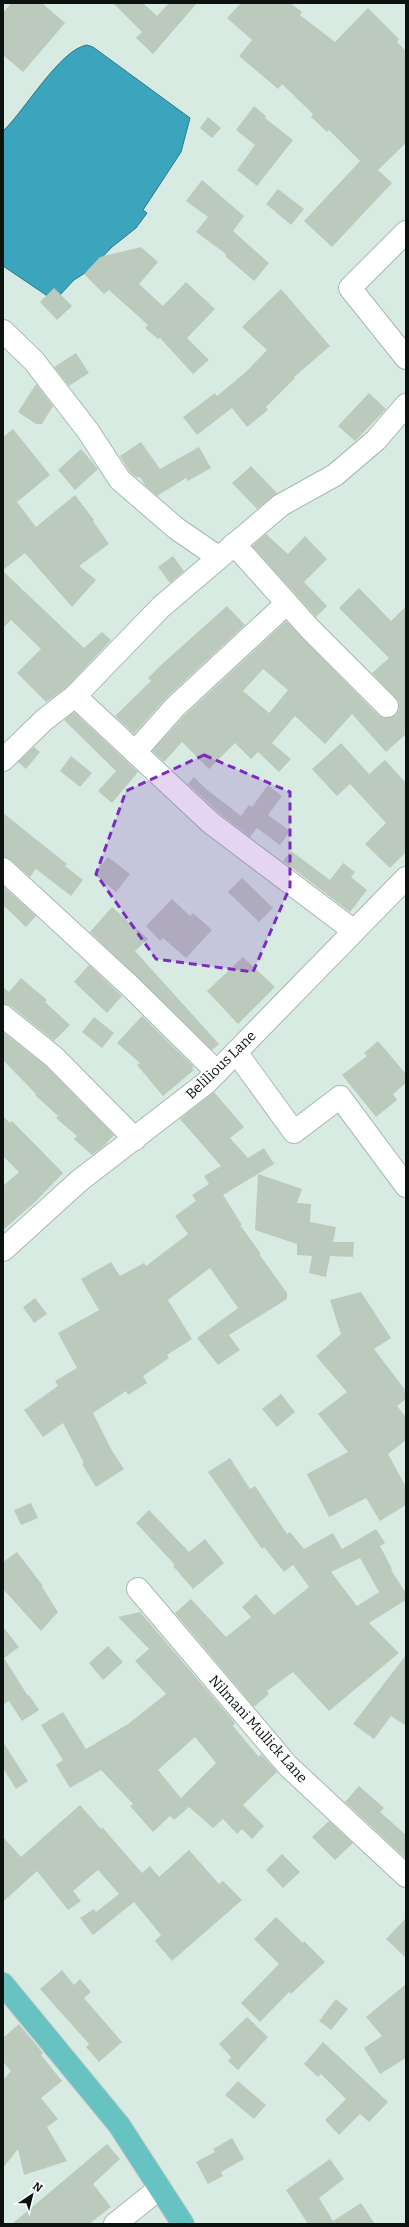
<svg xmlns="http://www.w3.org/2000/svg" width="409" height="2227" viewBox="0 0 409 2227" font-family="Bitter,serif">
<rect width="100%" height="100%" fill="#d8ebe3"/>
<path fill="#3ba5bd" stroke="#2d7989" d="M87,45L93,47L190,118L181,152L143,210L147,213L136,228L112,247L91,269L74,280L59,296L49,297L3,266V131C24,112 60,49 87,45Z"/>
<g fill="#bccabd" fill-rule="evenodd">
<polygon points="11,3 42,3 65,23 23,72 3,55 3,13"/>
<polygon points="113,3 143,3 157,16 169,3 197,3 153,54 136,38 142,32"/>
<polygon points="241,3 290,3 302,12 300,15 335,42 368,8 399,39 397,42 406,51 406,143 378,170 392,183 332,247 304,221 360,161 329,130 327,132 311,117 313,114 282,84 278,89 239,56 252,40 227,18"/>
<polygon points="254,106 266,116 265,118 293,140 257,186 237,170 255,145 236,130"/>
<polygon points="208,117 221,128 212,138 200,128"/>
<polygon points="202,180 244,216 233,231 269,263 254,281 225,256 226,254 196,232 208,217 186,201"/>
<polygon points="278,189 304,209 291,225 266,204"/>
<polygon points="141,247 158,262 139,284 163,306 186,282 215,309 187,338 209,360 193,374 160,338 158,339 145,328 148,325 109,290 104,294 84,274 100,257"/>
<polygon points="54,288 72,306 57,320 40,302"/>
<polygon points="281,289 330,346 294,377 295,378 266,407 268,410 247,427 232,408 197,435 183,417 215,393 217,396 246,372 267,350 242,327"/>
<polygon points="76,353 89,373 69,386 54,367"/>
<polygon points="36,384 53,406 42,424 36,424 18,412"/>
<polygon points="369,393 386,409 355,441 338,426"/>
<polygon points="13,429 50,475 17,502 36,527 75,495 94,520 93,521 109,544 79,566 96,580 72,607 25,553 3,570 3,437"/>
<polygon points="141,442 160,469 199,447 211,468 188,481 186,478 157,496 145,485 140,477 137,478 130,472 120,456"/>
<polygon points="81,449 98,469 75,490 58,470"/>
<polygon points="251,466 277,493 257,509 232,483"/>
<polygon points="266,534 288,554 305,536 327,559 304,582 327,606 316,617 252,546"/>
<polygon points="173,556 184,571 170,583 158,567"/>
<polygon points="3,571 84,648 102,632 111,640 67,687 46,702 17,673 41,649 11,620 3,628"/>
<path d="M359,588L391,621L406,606V734L386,752L352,714L325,744L295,716L272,743L291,759L279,772L258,752L251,759L235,743L209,769L182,742L164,762L152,751L184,716L286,621L378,715L384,718L396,715L399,709V702L372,673L389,658L339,608ZM263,669L288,690L269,713L243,691Z"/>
<polygon points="227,606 245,625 166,698 134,734 115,716 151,681 148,678 161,665"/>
<polygon points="74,712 138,772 112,803 98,791 116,771 64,720"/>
<polygon points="341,743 369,774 385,760 406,783 406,852 390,868 365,844 386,823 350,784 337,796 312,769"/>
<polygon points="34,747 40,752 26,769 18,762"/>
<polygon points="71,756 92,773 80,787 60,771"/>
<polygon points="194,777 206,789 241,816 249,805 252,807 268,785 282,796 268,815 290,831 280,845 257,828 250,837 219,813 188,784"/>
<polygon points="3,813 67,864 65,866 83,880 71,896 36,869 30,877 11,860 3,857"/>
<polygon points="291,851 330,880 343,863 355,872 351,877 367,890 350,912 283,861"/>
<polygon points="108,857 130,874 116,892 94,874"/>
<polygon points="242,878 273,908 259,922 228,892"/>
<polygon points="3,886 36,916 26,927 3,905"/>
<polygon points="172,899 190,916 193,913 212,930 186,958 163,938 160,941 146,926"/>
<polygon points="112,907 148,939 135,951 219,1044 212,1050 90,932"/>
<polygon points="243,957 275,987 238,1024 207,991"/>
<polygon points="89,965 122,996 107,1013 74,982"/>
<polygon points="21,978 47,1000 45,1002 70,1025 54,1041 11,1006 3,1004 3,987 9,992"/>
<polygon points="142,1016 194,1067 192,1068 194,1070 163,1096 137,1065 140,1063 117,1043"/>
<polygon points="94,1017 114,1033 102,1048 82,1032"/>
<polygon points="3,1032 46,1066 114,1135 104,1146 92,1155 74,1139 77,1136 56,1118 58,1116 35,1095 36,1094 3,1060"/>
<polygon points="378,1041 406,1074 406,1083 393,1094 397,1100 376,1117 342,1075 367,1056 364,1053"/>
<polygon points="214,1092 244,1127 230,1138 248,1158 264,1148 274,1164 223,1195 242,1225 240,1225 261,1254 259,1254 287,1293 287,1299 229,1335 240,1350 218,1365 197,1338 238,1308 210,1268 168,1300 192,1339 167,1355 169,1358 143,1376 147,1383 128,1395 126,1391 93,1413 111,1449 124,1469 96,1487 82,1464 84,1463 63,1423 43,1437 24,1410 58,1386 55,1381 77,1368 58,1333 99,1310 81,1279 111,1262 120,1276 144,1263 146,1266 188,1234 175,1216 196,1201 192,1195 209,1184 204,1176 221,1166 180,1119"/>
<polygon points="3,1116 10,1123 12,1121 63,1173 34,1203 3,1230 3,1186 19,1172 3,1156"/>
<polygon points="258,1174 302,1189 297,1203 311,1204 310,1222 336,1227 333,1242 354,1242 353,1257 330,1256 326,1277 309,1273 312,1256 297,1255 297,1244 255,1230"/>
<polygon points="361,1292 391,1338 374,1349 406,1391 406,1399 397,1406 406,1417 406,1440 388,1454 406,1487 406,1505 380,1521 366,1498 329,1517 307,1474 348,1452 318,1414 347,1392 316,1356 341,1334 330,1300"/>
<polygon points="35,1298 47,1314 34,1323 23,1307"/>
<polygon points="281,1394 295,1412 277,1427 262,1409"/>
<path d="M230,1458L250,1489L255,1486L287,1534L290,1532L304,1549L333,1533L342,1549L376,1529L385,1543L380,1546L392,1569L391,1570L406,1593V1600L369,1623L399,1653L329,1711L293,1672L267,1691L269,1694L254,1707L175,1613L191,1599L226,1637L251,1617L242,1607L256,1594L274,1615L309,1587L293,1565L284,1572L264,1547L262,1549L208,1472ZM360,1558L379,1592L357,1606L331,1572Z"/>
<polygon points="31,1503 38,1518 21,1525 14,1510"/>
<polygon points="149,1510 189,1552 205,1539 224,1563 193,1589 173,1566 175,1565 136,1523"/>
<polygon points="17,1552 43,1586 42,1587 58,1612 41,1631 3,1589 3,1562"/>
<path d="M140,1612L235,1723L233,1726L259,1757L261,1754L277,1772L243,1805L264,1826L252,1839L242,1829L237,1834L223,1819L213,1828L189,1807L174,1820L170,1816L153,1832L130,1806L133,1804L101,1770L70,1788L56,1765L63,1760L41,1725L63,1712L86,1749L128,1724L166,1694L135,1661L149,1649L118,1617ZM195,1737L216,1763L181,1798L158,1770Z"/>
<polygon points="3,1627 19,1647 4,1658 28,1696 29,1695 39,1710 22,1721 9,1701 3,1705"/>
<polygon points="108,1646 123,1662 103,1680 89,1663"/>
<polygon points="406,1655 406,1726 391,1716 374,1739 353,1724"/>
<polygon points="3,1742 28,1781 16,1789 3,1768"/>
<polygon points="359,1786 384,1808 380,1812 406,1835 406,1859 345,1802"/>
<polygon points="80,1805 101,1829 102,1827 142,1873 150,1866 159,1877 189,1850 219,1884 223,1881 242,1900 172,1961 155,1941 161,1935 134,1902 93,1935 80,1918 94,1909 96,1912 119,1894 98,1870 73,1891 81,1901 68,1910 37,1871 3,1902 3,1837 21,1857"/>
<polygon points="329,1821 353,1843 335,1860 312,1837"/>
<polygon points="282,1854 300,1872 283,1888 266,1870"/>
<polygon points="276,1917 303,1943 304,1941 325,1962 291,1994 289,1992 260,2022 241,2003 279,1964 254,1939"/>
<polygon points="406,1918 406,1958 386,1939"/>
<polygon points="62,1970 74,1985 80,1979 91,1992 84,1998 122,2042 99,2062 86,2047 89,2044 40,1989"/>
<polygon points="406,1984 406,2058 380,2074 364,2048 382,2036 366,2017"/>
<polygon points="336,1999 348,2009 331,2030 319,2021"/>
<polygon points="247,2017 268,2037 238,2070 228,2061 231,2057 219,2044"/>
<polygon points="19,2024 43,2053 41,2055 62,2081 41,2098 58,2119 47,2127 67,2161 24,2175 18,2149 3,2168 3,2080 11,2071 3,2062 3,2038"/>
<polygon points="323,2042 388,2102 369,2122 360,2114 339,2135 325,2120 346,2099 321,2074 318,2077 304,2064"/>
<polygon points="238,2081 266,2105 254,2119 225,2095"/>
<polygon points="232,2138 244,2159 221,2172 223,2176 208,2184 196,2162 215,2152 213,2149"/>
<polygon points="107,2144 120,2159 93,2184 111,2207 89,2224 12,2224"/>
<polygon points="330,2159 344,2179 319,2198 333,2221 361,2203 375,2224 308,2224 286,2190"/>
</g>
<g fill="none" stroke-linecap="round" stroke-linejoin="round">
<g stroke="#a6b9b1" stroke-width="24">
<g id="minor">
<polyline points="406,232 350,288 406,358"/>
<polyline points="3,331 34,361 88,431 120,480 177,529 218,557"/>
<polyline points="234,544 310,629 387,706"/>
<polyline points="75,696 211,823 354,931"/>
<polyline points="135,752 175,707 286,604"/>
<polyline points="3,760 44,720 75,696 161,607 281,505 335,475 376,440 406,405"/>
<polyline points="3,869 130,986 217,1072"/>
<polyline points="3,1016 54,1057 135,1139"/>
<polyline points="236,1052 294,1132 340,1097 406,1186"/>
<polyline points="3,1250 79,1181 206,1083 406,878"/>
<polyline points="138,1589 288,1766 406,1876"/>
<polyline points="115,2224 160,2188"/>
</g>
</g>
<g stroke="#c9cbca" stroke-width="24">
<polyline id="major" points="3,1984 119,2125 183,2224"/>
</g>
<use href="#minor" stroke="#fff" stroke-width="22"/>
<use href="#major" stroke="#66c3c1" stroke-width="22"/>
</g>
<path fill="#7b2cbf" fill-opacity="0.2" stroke="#7b2cbf" stroke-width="3" stroke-dasharray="8 5" stroke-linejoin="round" d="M204,755L290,792V887L253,972L156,959L96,874L126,791Z"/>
<g text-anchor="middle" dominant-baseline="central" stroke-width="3" stroke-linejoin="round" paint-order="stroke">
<g font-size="14" fill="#0b120f" stroke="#fff">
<text transform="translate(221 1065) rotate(-44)">Belilious Lane</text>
<text transform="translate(258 1729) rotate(48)">Nilmani Mullick Lane</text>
</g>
</g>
<rect width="409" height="2227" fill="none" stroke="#0b120f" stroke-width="8"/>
<g transform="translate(32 2195) rotate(35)" stroke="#ffffff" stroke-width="3" paint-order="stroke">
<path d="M0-3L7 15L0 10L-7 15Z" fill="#0b120f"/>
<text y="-6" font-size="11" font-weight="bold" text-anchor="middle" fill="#0b120f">N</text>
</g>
</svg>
